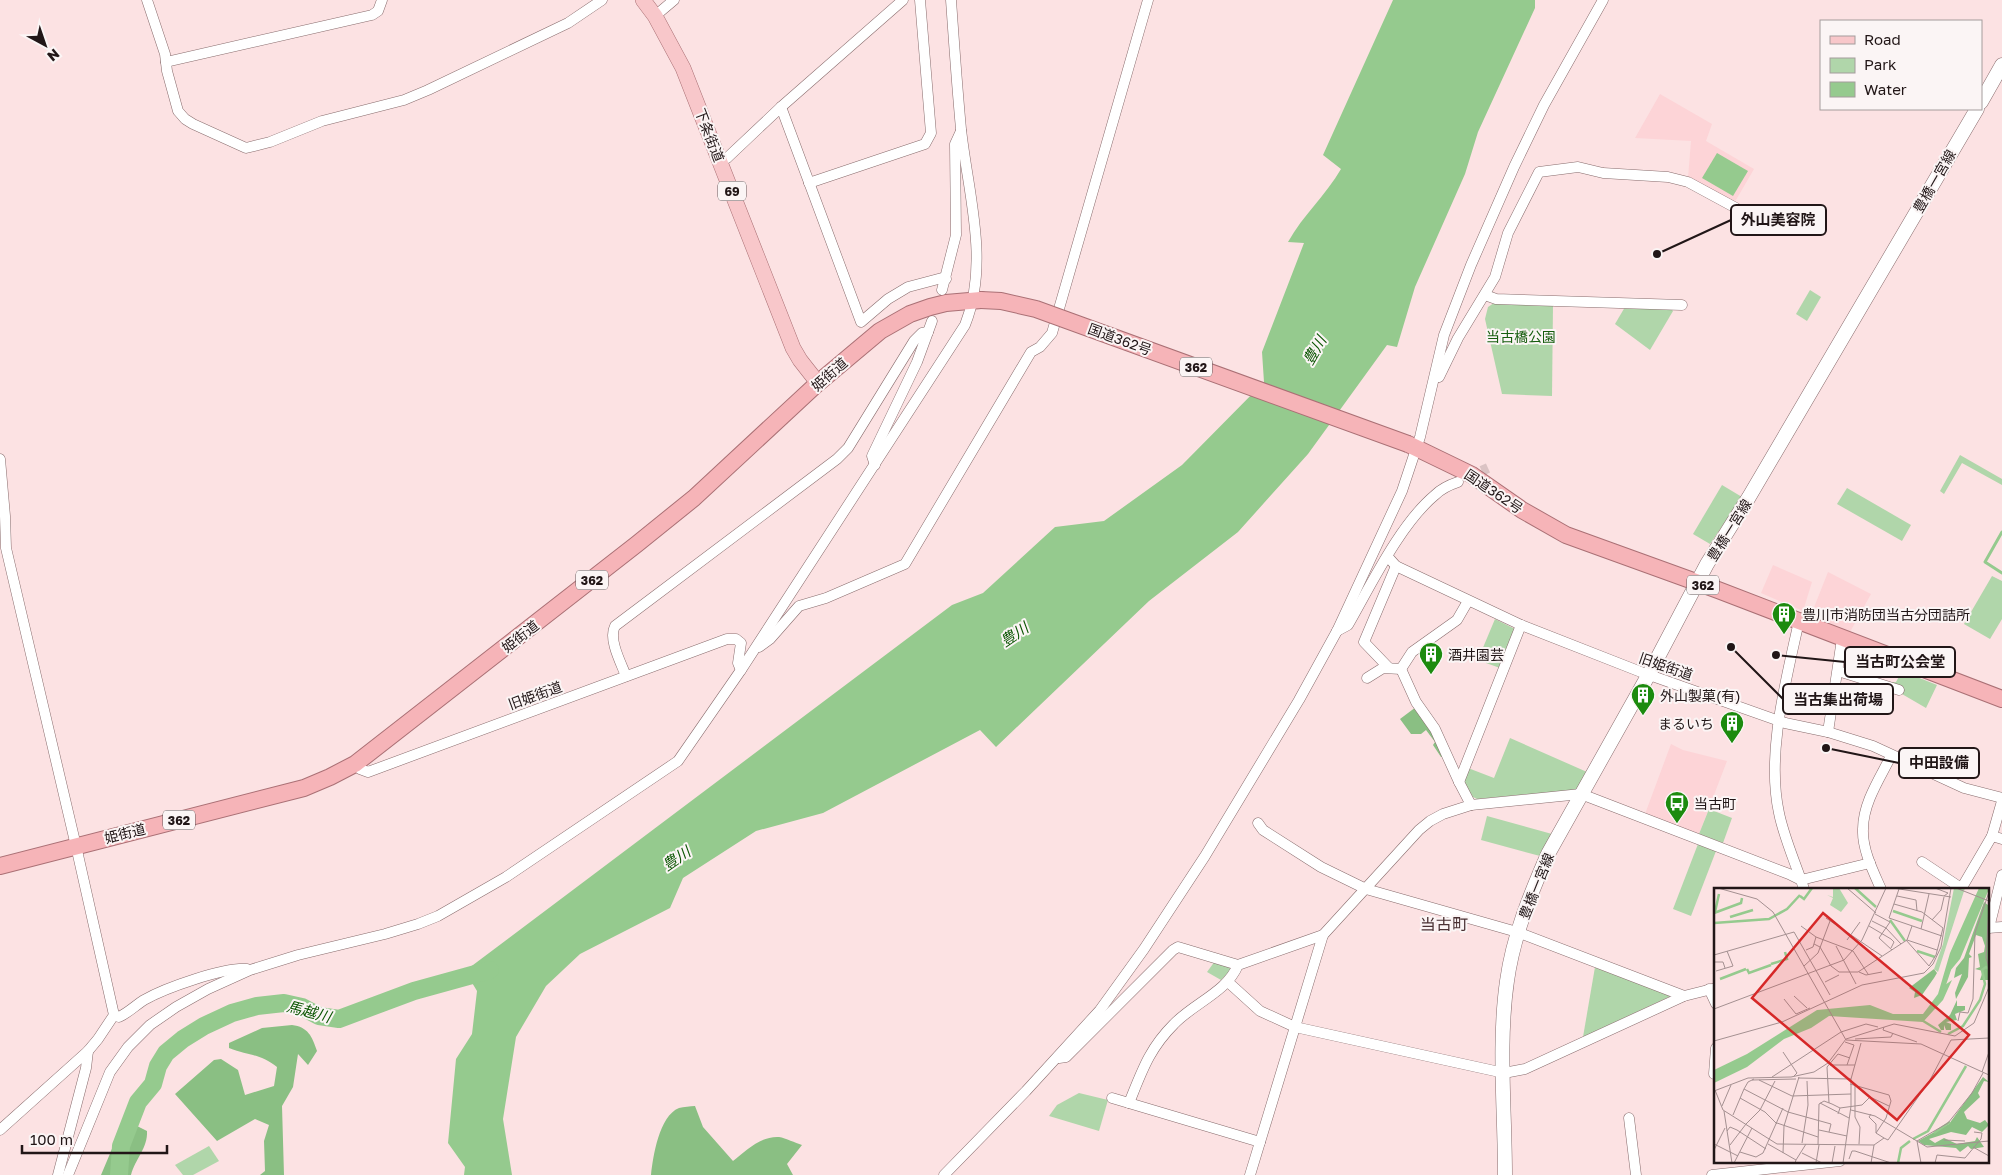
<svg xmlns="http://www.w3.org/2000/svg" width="2002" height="1175" viewBox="0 0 2002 1175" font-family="'Golos Text','Noto Sans JP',sans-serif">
<rect width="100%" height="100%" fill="#fce2e3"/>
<g fill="#fdd4d7">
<polygon points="1660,94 1712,124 1706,141 1754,169 1736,200 1733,201 1688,178 1691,141 1635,138"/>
<polygon points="1773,565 1812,582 1803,611 1761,593"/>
<polygon points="1828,572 1871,594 1850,632 1811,615"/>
<polygon points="1671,744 1683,750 1727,761 1699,834 1645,814"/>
</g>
<g fill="#b0d6aa">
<polygon points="1810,290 1821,297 1807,321 1796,314"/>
<polygon points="1494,303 1553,305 1552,396 1502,394 1485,319 1488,307"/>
<polygon points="1625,307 1671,309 1673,311 1650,350 1615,324"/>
<polygon points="1960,455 2002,479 2002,485 1962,463 1944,494 1940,491"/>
<polygon points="1722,485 1742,497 1710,544 1693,534"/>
<polygon points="1847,488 1911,525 1902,541 1837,504"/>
<polygon points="1992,576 2002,581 2002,619 1990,639 1964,624"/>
<polygon points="1495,619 1515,629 1500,668 1486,663 1489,654 1482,650"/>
<polygon points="1902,671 1937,685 1926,708 1883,683 1896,682"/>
<polygon points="1510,738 1587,772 1577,790 1477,799 1473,797 1463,781 1468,768 1494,778"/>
<polygon points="1709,809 1732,818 1723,843 1699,834"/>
<polygon points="1487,816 1552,834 1540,856 1481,840"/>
<polygon points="1698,844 1716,851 1691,916 1673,909"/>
<polygon points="1215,961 1230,967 1231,970 1221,980 1207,972"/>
<polygon points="1595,967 1671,996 1583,1037"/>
<polygon points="1079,1093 1108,1100 1099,1131 1049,1116 1057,1105"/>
<polygon points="209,1146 219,1161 193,1175 183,1175 175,1165"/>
</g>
<g fill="#8abf83">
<polygon points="1416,707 1433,731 1445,756 1441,757 1433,745 1435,742 1426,730 1421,734 1411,734 1400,719"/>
<path d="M292,1025C308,1027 312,1036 317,1051L308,1065L298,1054L293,1087L282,1106L284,1175H260L265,1171L264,1141L269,1125L255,1119L217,1141L175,1094L214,1060L221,1059L238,1070L245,1095L274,1086L277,1067C259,1053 249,1056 229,1048V1043L262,1028Z"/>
<path d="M695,1106L703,1127L733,1161C746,1151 760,1136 779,1137C786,1138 795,1143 802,1145L787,1164L793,1175H651C653,1157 659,1116 679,1108C684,1107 690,1106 695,1106Z"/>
<path d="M129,1114L135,1116L138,1119L137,1126L147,1131C148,1148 135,1159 131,1175H101L125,1118Z"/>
</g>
<g fill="#95ca8e">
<path d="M1393,0H1535V8L1478,132L1465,174L1415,287L1397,347L1387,345L1308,454L1238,532L1149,601L996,747L980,730L823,813L756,831L683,878L670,908L580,954L546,986L516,1037L503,1119L512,1175H464L465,1167L448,1143L456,1059L472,1034L477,991L465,971L952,605L983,593L1055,527L1104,521L1182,465L1264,382L1262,352L1304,243L1288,242C1303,215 1326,195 1341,169L1323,155Z"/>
<polygon points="1717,153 1748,171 1733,196 1702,178"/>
</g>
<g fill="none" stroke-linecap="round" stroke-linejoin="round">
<polyline stroke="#95ca8e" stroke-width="3" points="2002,532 1985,562 2002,573"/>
<polyline stroke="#95ca8e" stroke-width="18" points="119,1175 121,1146 138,1102 153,1084 158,1066 166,1053 183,1039 204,1026 232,1013 257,1006 284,1003 302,1007 319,1016 339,1019 414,991 490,970"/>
<polyline stroke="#dbc3c4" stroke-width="10" stroke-dasharray="10 5" stroke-linecap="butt" points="1468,477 1488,468"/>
<g stroke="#886c6d" stroke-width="11">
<g id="minor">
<polyline points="147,0 165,54 167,71 178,111 185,119 193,124 246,148 270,142 322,121 404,100 428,90 568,23 602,0"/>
<polyline points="655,16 674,0"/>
<polyline points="166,62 372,15 378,11 382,0"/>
<polyline points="781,107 861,322 888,299 908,287 942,278 946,279"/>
<polyline points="720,162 727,158 781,107 903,0"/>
<polyline points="809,183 925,144 931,133 920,0"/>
<polyline points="942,290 956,235 955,144 961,131"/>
<polyline points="1485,295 1496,299 1682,305"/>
<polyline points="1439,377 1458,338 1495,277 1508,233 1539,172 1578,167 1603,173 1668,177 1688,182 1736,208"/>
<polyline points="0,459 5,516 6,548 76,846 114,1015 98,1039 88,1051 0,1130"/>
<polyline points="875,465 872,456 917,362 932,321"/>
<polyline points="1388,557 1396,566 1521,625 1641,672 1785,723 1828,732 1873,746 1964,788 2002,798"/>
<path d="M1799,621C1786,681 1766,753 1779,813C1784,838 1796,864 1804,889"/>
<path d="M1337,631L1348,625C1371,585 1400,524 1435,495C1442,488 1449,485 1458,482"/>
<polyline points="759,647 770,639 799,606 826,598 905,564 1031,352 1040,347 1052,333 1148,0"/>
<polyline points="1388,667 1364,642 1396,566"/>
<polyline points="1401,669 1416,702 1435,729 1459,782 1471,805"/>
<polyline points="1838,671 1899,690"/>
<path d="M626,676C621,663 608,639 615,626L837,459L848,448L914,341L922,333L928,332"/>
<polyline points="1367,678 1383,668 1401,669 1412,652 1457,620 1468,601"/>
<polyline points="1828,732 1842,639"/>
<polyline points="355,764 360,769 368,772 727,639 736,639 741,643 738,663 741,670"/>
<polyline points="1459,782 1521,625"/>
<polyline points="1258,823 1263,830 1321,867 1366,889 1517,932 1684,996"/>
<polyline points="1992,836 2002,839"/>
<polyline points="1922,862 1961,888"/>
<path d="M1881,889C1873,871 1862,849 1863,829C1863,803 1880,778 1891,756"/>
<polyline points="1961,889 1992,836 2002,801"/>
<polyline points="1988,928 2002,927"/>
<polyline points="1989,928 2002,875"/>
<polyline points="1228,982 1260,1011 1295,1027 1504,1073 1525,1069 1684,996 1716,988"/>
<polyline points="1709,989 1716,1004"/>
<path d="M114,1015L119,1017C128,1013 136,1005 144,1000C165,988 224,967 247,969"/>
<polyline points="1059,1058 1066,1057 1173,950 1178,947 1238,965 1323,935 1419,830 1430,821 1443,814 1471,805 1581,794 1789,874 1801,880 1870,863"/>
<polyline points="1714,1074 1716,1048"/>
<polyline points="1112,1098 1260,1142"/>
<path d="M1129,1103C1142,1071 1149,1049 1174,1024C1194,1003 1227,992 1238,965"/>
<polyline points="1629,1118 1636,1175"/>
<polyline points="58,1175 86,1068 88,1051"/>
<path d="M68,1175L110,1072L128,1047L150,1025L176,1007L208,989L250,970L298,955L385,934L418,924L438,916L506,877L678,761L741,670L965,325C990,262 968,194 961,129C957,86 954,43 951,0"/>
<polyline points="944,1175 1026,1091 1100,1010 1144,949 1205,856 1299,700 1337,631 1402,491 1420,437 1444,335 1471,265 1514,167 1544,105 1603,0"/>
<polyline points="1250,1175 1323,935"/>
<polyline points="1712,1175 1840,1161"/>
</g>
</g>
<g stroke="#886c6d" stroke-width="15">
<g id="secondary">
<polyline points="1981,102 2002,65"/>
<path d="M1505,1175C1505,1112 1498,1043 1507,981C1513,937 1530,895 1548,854L1649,674L1707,564L1749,497L1977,109"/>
</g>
</g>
<g stroke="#aa7075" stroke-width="16">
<polyline id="primary" points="643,0 655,16 683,68 793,348 800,360 818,383"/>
</g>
<g stroke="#aa7075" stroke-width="18">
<g id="trunk">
<polyline points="1408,444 1472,475 1522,510 1566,535 1718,590 2002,699"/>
<polyline points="0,866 304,788 330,777 355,764 637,544 694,498 818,383 880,331 910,314 930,307 946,303 981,300"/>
</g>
</g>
<use href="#minor" stroke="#fff" stroke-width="10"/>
<use href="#secondary" stroke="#fff" stroke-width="14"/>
<use href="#primary" stroke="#f8c7ca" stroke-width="15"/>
<use href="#trunk" stroke="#f6b4b8" stroke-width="16"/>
<g stroke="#aa7075" stroke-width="18" stroke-linecap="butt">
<polyline id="trunk-bridge" points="981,300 1001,301 1036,309 1408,444"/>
</g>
<use href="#trunk-bridge" stroke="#f6b4b8" stroke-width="16"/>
</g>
<defs>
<g id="building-pin" transform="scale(1.25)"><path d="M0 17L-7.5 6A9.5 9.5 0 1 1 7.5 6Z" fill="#1c8b0e" stroke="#fbf5f5"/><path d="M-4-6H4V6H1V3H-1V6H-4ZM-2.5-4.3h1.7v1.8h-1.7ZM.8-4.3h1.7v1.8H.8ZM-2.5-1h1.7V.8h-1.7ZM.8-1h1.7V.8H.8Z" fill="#fff"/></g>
<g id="bus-pin" transform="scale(1.25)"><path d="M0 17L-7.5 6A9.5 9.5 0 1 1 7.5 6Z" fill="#1c8b0e" stroke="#fbf5f5"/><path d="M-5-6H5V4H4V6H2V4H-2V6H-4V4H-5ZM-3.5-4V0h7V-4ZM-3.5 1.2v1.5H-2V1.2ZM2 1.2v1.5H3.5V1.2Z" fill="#fff"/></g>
</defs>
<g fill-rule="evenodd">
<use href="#building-pin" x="1784" y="614"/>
<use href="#building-pin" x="1431" y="654"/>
<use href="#building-pin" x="1643" y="695"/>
<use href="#building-pin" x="1732" y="723"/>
<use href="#bus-pin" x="1677" y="803"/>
</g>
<g text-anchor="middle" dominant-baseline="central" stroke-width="4" stroke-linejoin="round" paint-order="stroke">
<g fill="#fbf5f5" stroke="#62595a" stroke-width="1">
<rect x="718" y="181.5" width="28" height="19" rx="4"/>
<rect x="1180" y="357.5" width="32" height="19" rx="4"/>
<rect x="576" y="570.5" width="32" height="19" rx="4"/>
<rect x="1687" y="575.5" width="32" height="19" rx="4"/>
<rect x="163" y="810.5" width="32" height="19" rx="4"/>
</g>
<g font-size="12" font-weight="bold" fill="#211617">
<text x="732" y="191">69</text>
<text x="1196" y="367">362</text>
<text x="592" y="580">362</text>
<text x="1703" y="585">362</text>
<text x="179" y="820">362</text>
</g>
<g font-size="14" fill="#211617" stroke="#fbf5f5">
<text transform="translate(710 135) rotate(69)">下条街道</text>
<text transform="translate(1934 181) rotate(-60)">豊橋一宮線</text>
<text transform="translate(1120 339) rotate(20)">国道362号</text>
<text transform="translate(829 374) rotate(-41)">姫街道</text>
<text transform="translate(1494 491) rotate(34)">国道362号</text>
<text transform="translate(1729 530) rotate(-58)">豊橋一宮線</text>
<text transform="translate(520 636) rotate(-38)">姫街道</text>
<text transform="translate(1666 666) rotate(19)">旧姫街道</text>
<text transform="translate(535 695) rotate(-20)">旧姫街道</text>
<text transform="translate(125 833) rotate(-14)">姫街道</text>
<text transform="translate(1536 886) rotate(-68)">豊橋一宮線</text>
</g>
<g font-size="14" fill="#165d0e" stroke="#fbf5f5">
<text x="1521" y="336">当古橋公園</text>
</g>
<g font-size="14" fill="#211617" stroke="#fbf5f5" text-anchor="start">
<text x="1802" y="614">豊川市消防団当古分団詰所</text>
<text x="1448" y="654">酒井園芸</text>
<text x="1660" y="695">外山製菓(有)</text>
<text x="1714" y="723" text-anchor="end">まるいち</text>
<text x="1694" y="803">当古町</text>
</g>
<g font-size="15" font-style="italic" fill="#0b5603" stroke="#fbf5f5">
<text transform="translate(1314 350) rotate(-60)">豊川</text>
<text transform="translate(1014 634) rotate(-34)">豊川</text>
<text transform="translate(676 858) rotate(-34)">豊川</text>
<text transform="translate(309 1011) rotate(15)">馬越川</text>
</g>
<g font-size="16" fill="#4a3133" stroke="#fbf5f5">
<text x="1444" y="924">当古町</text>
</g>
</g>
<g transform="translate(1714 888)">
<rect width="275" height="275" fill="#fce2e3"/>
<path d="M119,0H125L134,15L127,24L116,17L119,10L113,7L119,9ZM240,0H251L224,84L220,81L229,56Z" fill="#b0d6aa"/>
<path d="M270,14L274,17L275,92H266L269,83L261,81L266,79L264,66L270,64L271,58L268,49L262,47L255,66L258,69L255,70L254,89L242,111L241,105L248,86L240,90L242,80L250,70ZM220,81L223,85L220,90L208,107L200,110L201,104L195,100ZM243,112V118H251V122L241,126L243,132L232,134L237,136V142H232L230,137V142H227L224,137L236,127ZM269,189L275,194L270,193L264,205L266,209L250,224L253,231L266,235L271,232L275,237L268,244L258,239L252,247L237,244L215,251L221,255L230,250L243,256L261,253L263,249L270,259L257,261L254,258L246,264L242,260L210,257L204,253L235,236Z" fill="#8abf83"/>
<path d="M265,0L275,1L246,71L236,83L231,97L238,92L229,112L209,134L115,128L97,140L70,151L33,179L0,195V182L33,166L103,122L156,117L179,126H209L224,106L236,65Z" fill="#95ca8e"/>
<path fill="none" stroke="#95ca8e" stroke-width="2.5" d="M141,0L162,19M86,8L90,11L98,0M179,23L208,33M1,24L5,6M0,25L27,15L28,10M16,29L39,22M176,32L191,53M0,35L55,31L73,21L86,7M203,63L221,69M57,76L73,71L71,64M33,81L35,85L57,77M6,91L32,81M229,102L236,81M206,131L227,144M234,146L249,138L266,112L271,96L268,82L272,79L275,81M220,245L236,234M199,251L214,243L252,178M184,275L187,260L196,253"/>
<path fill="none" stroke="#a49091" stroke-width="1" d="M4,0L43,11L59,24L132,152L207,156L275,187M133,0L162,25M179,0L237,9M221,0L234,5L230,8M242,0L275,13M183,8L202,12L203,23M180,16L208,24L229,40L222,67L215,78L192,52M275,16L272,70L275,79M161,26L176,34L165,50L178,62M112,30L168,68M175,30L228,48M175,30L185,1M218,32L227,22L230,9M158,33L172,40L187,56M87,38L102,49L139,63L154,86M155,38L177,51L180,54L177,60M207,41L215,6M133,52L146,34M193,52L223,62M100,56L106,59L117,78L125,84H144L193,52L198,38M122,58L142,96M92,62L99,59L102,49M0,67L80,44L116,107M0,74H9L11,80M90,78L104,65L116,33M2,83L19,78L13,63M145,84L152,87L168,84M111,94L125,87M80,108L93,120M70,111L82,126L96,120M0,121L130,72L148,52L172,0M244,133L246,124L254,125L259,111L261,45L275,4M170,139L169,142L203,154M141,151L177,149L179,145M0,153L68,134L148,97L210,85L219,76L227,59L237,0M131,154L140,157L133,177M69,164L83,185L80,188M116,177H141M268,184L275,164M58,189L127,144L152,136L164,139M84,190L137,191M40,191L34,194L30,201L74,224L117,236L115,244M38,192L82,191M45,192L78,208L137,206M136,196L175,207L177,213L172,230L162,245M141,196V229L146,239L145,256M1,202L9,222L63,256L160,257L170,250L174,252L216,192L237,152L275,150M0,203L34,190L77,189L100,184L114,175L132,151L180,136L241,148L260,135L275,99M26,210L51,224L63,236M106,215L135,230M115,215L113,179L124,166L136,170M8,218L17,197M126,220L148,217L156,209L175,218M137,222L161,228L213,259L275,253M10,223L18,275M157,226L155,229L162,236V245L170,250M19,227L30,201M63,235L104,249M32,236L46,222L61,193M105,242L133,248M13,243L16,239L23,242L52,261M230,252L251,253M88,255L94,217L93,193M0,256L24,268M54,256L82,272L81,275M16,257L32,236M104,257L105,216L110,213L118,216L126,220L124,226M259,259L275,268M0,262L11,240M26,264L42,269L49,265L69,220M69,265L70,238L85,189M88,265L108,275M135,271L138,263H141L177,275M82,272L92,256M20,275L38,240M102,275L105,257M118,275L121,258M129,275L137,218V191L147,155M157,275L160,257M207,275L203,253L234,235L258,205L269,185M221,275L223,267L251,270L267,251L268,245L260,244"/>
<path fill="#d62828" fill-opacity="0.15" stroke="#d62828" stroke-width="2.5" d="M109,25L255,147L183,232L38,110Z"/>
<rect width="275" height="275" fill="none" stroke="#211617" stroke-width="2.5"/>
</g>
<path fill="none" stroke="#211617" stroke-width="2" d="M1657 254L1731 220M1776 655L1845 662M1731 647L1783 699M1826 748L1899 763"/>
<g fill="#211617" stroke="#fbf5f5" stroke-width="2">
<circle cx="1657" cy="254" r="5"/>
<circle cx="1776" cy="655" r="5"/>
<circle cx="1731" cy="647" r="5"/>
<circle cx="1826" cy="748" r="5"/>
</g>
<g fill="#fbf5f5" stroke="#211617" stroke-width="2">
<rect x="1731" y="205" width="95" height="30" rx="5"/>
<rect x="1845" y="647" width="110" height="30" rx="5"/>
<rect x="1783" y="684" width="110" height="30" rx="5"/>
<rect x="1899" y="748" width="80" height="30" rx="5"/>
</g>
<g font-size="15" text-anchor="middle" font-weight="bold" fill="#211617">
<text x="1778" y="225">外山美容院</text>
<text x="1900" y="667">当古町公会堂</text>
<text x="1838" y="705">当古集出荷場</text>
<text x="1939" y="768">中田設備</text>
</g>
<rect x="1820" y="20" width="162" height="90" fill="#fbf5f5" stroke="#a49c9c"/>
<rect x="1830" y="36" width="25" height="8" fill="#f8c7ca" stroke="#a49c9c"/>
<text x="1864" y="45" font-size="15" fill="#211617">Road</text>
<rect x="1830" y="58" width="25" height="15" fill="#b0d6aa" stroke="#a49c9c"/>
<text x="1864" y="70" font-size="15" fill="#211617">Park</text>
<rect x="1830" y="82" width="25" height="15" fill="#95ca8e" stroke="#a49c9c"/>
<text x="1864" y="95" font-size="15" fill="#211617">Water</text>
<g transform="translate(45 45) rotate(140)" stroke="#fbf5f5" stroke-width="4" paint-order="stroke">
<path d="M0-4L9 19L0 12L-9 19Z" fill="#211617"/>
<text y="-8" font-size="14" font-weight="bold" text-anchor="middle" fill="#211617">N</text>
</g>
<path d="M22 1145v8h145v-8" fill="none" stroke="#211617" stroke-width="2.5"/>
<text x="30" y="1145" font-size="15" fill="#211617" stroke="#fbf5f5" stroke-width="4" paint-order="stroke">100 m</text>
</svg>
